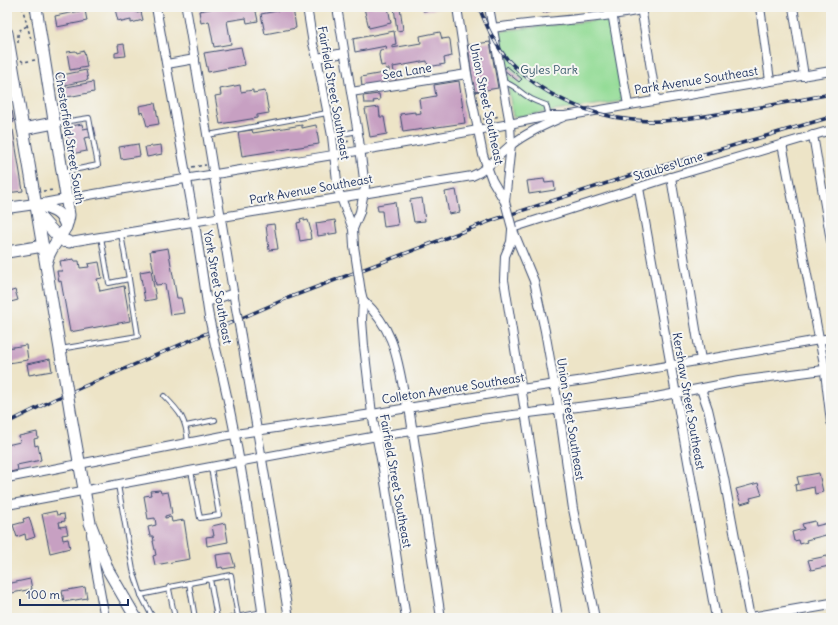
<svg xmlns="http://www.w3.org/2000/svg" width="838" height="625" viewBox="0 0 838 625" font-family="Delius,sans-serif">
<rect width="100%" height="100%" fill="#f6f6f2"/>
<filter id="ink" filterUnits="userSpaceOnUse"><feTurbulence type="fractalNoise" baseFrequency=".025" numOctaves="2"/><feDisplacementMap in="SourceGraphic" scale="8" xChannelSelector="R" yChannelSelector="G"/><feConvolveMatrix kernelMatrix="1 2 1 2 8 2 1 2 1" color-interpolation-filters="sRGB"/></filter>
<filter id="wash" filterUnits="userSpaceOnUse"><feTurbulence type="fractalNoise" baseFrequency=".012" numOctaves="4" result="noise"/><feDisplacementMap in="SourceGraphic" scale="16" xChannelSelector="R" yChannelSelector="G"/><feGaussianBlur stdDeviation="0.9" result="paint"/><feColorMatrix in="noise" values="0 0 0 0 0 0 0 0 0 0 0 0 0 0 0 0 0 1.4 0 .05"/><feComposite in="paint" operator="in"/></filter>
<g filter="url(#wash)">
<rect width="100%" height="100%" fill="#ede4c7"/>
<polygon fill="#94dc97" stroke="#58867a" points="609,19 623,101 513,117 499,31"/>
<g id="blocks">
<g fill="#c7a0c2">
<polygon points="122,7 130,7 130,9 136,8 137,13 141,12 143,20 131,23 131,20 122,22 121,20 118,21 115,9"/>
<polygon points="220,7 255,7 258,21 247,23 246,18 227,21 231,44 214,47 209,21 201,23 199,11"/>
<polygon points="368,7 388,7 391,23 369,28 364,8"/>
<polygon points="394,7 400,7 403,30 397,31"/>
<polygon points="423,7 443,7 443,8 423,11"/>
<polygon points="541,7 552,7 553,10 543,13"/>
<polygon points="293,8 296,28 265,34 261,14"/>
<polygon points="85,10 87,21 57,27 55,16"/>
<polygon points="394,31 396,44 392,45 392,48 421,43 420,36 440,32 442,39 449,38 450,40 452,56 444,58 445,64 428,67 427,61 393,67 396,81 362,87 361,77 389,72 389,69 386,69 385,65 381,66 379,55 380,50 387,49 386,46 355,52 353,39"/>
<polygon points="490,42 498,88 474,92 468,45"/>
<polygon points="124,44 126,56 115,57 115,53 119,52 118,45"/>
<polygon points="241,47 245,65 208,72 204,53"/>
<polygon points="76,51 77,53 84,51 87,67 70,70 67,52"/>
<polygon points="507,66 522,79 519,82 504,70"/>
<polygon points="86,70 88,80 60,86 58,76"/>
<polygon points="459,81 465,123 403,132 400,114 415,112 415,114 421,113 419,99 436,96 434,85"/>
<polygon points="93,82 94,92 62,98 61,88"/>
<polygon points="240,85 241,92 253,90 253,93 265,91 269,113 257,115 257,118 220,124 215,96 221,95 220,89"/>
<polygon points="379,94 380,100 373,101 374,103 364,103 363,96"/>
<polygon points="155,103 159,124 147,126 143,112 140,113 139,106"/>
<polygon points="379,107 380,117 384,117 387,134 370,137 365,109"/>
<polygon points="12,111 14,122 7,124 7,112"/>
<polygon points="82,124 83,129 94,127 96,136 84,138 87,151 71,154 66,127"/>
<polygon points="302,125 302,128 316,125 319,144 242,156 238,132 252,130 253,133"/>
<polygon points="13,130 23,191 7,193 7,131"/>
<polygon points="138,144 140,156 121,159 119,147"/>
<polygon points="161,145 162,154 147,157 145,147"/>
<polygon points="544,179 545,183 554,182 555,190 529,194 527,181"/>
<polygon points="456,190 460,212 449,214 445,192"/>
<polygon points="422,198 425,221 414,222 410,200"/>
<polygon points="395,202 398,225 384,227 382,211 378,211 377,205"/>
<polygon points="304,218 304,221 308,220 311,231 310,232 311,239 300,241 297,223 301,222 300,219"/>
<polygon points="335,220 337,233 318,236 316,223"/>
<polygon points="274,224 278,249 269,250 266,225"/>
<polygon points="168,248 177,298 181,298 184,313 170,315 165,284 156,285 150,251"/>
<polygon points="74,259 74,261 79,261 80,268 89,267 88,264 99,262 102,278 97,279 100,291 124,286 130,321 70,332 61,281 59,282 57,271 62,271 60,261"/>
<polygon points="151,270 156,299 145,301 140,272"/>
<polygon points="7,288 9,292 15,290 18,300 7,303"/>
<polygon points="26,345 28,360 8,363 7,348"/>
<polygon points="50,359 52,371 29,375 27,364"/>
<polygon points="37,432 38,438 34,439 35,446 38,445 41,460 17,465 18,470 7,473 7,445 20,442 19,436"/>
<polygon points="819,473 823,492 815,494 814,487 796,491 795,485 799,484 797,477"/>
<polygon points="758,483 762,495 750,498 751,501 741,504 736,489"/>
<polygon points="160,490 161,493 168,492 170,501 172,514 165,516 165,518 171,517 172,522 184,520 190,559 155,565 153,556 156,555 153,541 154,541 153,536 150,536 148,527 156,525 155,518 148,519 144,496 151,495 150,491"/>
<polygon points="56,511 57,515 64,514 65,521 59,522 60,527 66,526 68,534 62,535 63,540 68,539 70,548 50,553 42,514"/>
<polygon points="29,517 35,537 26,540 25,534 17,537 13,525 24,522 23,519"/>
<polygon points="815,521 816,526 828,523 830,534 806,540 807,542 800,544 799,540 794,541 792,532 804,529 802,524"/>
<polygon points="225,523 228,542 207,546 206,537 214,536 212,526"/>
<polygon points="231,553 235,567 223,569 222,567 218,568 216,555"/>
<polygon points="827,556 829,566 811,570 808,560"/>
<polygon points="30,579 32,589 7,594 7,584"/>
<polygon points="85,587 87,598 64,602 62,591"/>
</g>
</g>
</g>
<g filter="url(#ink)">
<use href="#blocks" fill-opacity="0" stroke="#3a4a6e" stroke-width="1"/>
<g fill="none" stroke-linecap="round" stroke-linejoin="round">
<g stroke="#3a4a6e" stroke-width="6">
<g id="service">
<path d="M503,82C514,84 519,92 528,97C534,101 540,103 546,105L549,116"/>
<polyline points="56,123 89,118 98,165 63,172"/>
<polyline points="208,135 327,113"/>
<polyline points="332,136 358,131"/>
<polyline points="121,234 129,279"/>
<polyline points="60,349 138,336 129,279 109,283 101,237"/>
<path d="M164,396C181,413 186,419 188,443"/>
<polyline points="186,426 215,420"/>
<polyline points="191,471 200,518 219,515 211,468"/>
<polyline points="118,485 133,570 141,595 153,618"/>
<polyline points="210,579 217,618"/>
<polyline points="189,583 195,618"/>
<polyline points="169,589 175,618"/>
<polyline points="141,595 169,589 169,587 231,575 238,617"/>
<polyline points="231,618 262,612"/>
</g>
</g>
<g stroke="#3a4a6e" stroke-width="10">
<g id="minor">
<polyline points="156,7 196,230 209,317"/>
<polyline points="186,7 235,303"/>
<polyline points="307,7 313,44 317,58 332,136 338,190 353,229 354,246"/>
<polyline points="337,7 359,140 365,187 360,212 353,229"/>
<polyline points="457,7 467,74 483,155 492,180 505,202"/>
<polyline points="489,7 510,124 511,144 505,202"/>
<polyline points="611,7 628,105"/>
<polyline points="641,7 656,100"/>
<polyline points="760,7 770,81"/>
<polyline points="793,7 804,76"/>
<path d="M493,28C543,21 593,20 641,10"/>
<polyline points="317,58 344,53"/>
<polyline points="167,64 195,59"/>
<polyline points="351,92 467,74"/>
<polyline points="813,135 831,241"/>
<polyline points="782,144 824,364 831,422"/>
<polyline points="671,177 701,360"/>
<polyline points="639,188 716,618"/>
<path d="M37,204C208,173 379,151 549,116H565L831,71"/>
<polyline points="512,228 534,281 545,331 559,410 573,509 595,618"/>
<polyline points="512,228 671,177 831,130"/>
<polyline points="512,230 511,242 505,256 504,280 558,618"/>
<path d="M64,243L472,176C488,170 498,155 511,145C526,133 545,125 563,117"/>
<polyline points="361,292 363,300 362,320 364,346 372,414 383,469 406,618"/>
<path d="M363,300C398,333 397,363 407,407"/>
<polyline points="207,302 234,293"/>
<polyline points="241,336 289,618"/>
<path d="M215,345C238,435 251,527 263,618"/>
<polyline points="701,389 708,409 724,478 750,618"/>
<polyline points="409,407 441,618"/>
<polyline points="7,478 228,435 372,414 521,389 585,380 831,338"/>
<polyline points="7,505 377,436 434,428 481,419 651,398 739,381 831,369"/>
<polyline points="91,534 96,570 105,618"/>
</g>
</g>
<g stroke="#3a4a6e" stroke-width="12">
<g id="tertiary">
<polyline points="7,208 35,204"/>
<polyline points="751,618 831,604"/>
</g>
</g>
<g stroke="#3a4a6e" stroke-width="13">
<g id="secondary">
<path d="M36,7L69,215C68,233 50,244 47,261"/>
<polyline points="7,33 67,391"/>
<polyline points="23,129 54,123"/>
<path d="M35,204C49,209 62,210 66,227"/>
<polyline points="39,216 59,238 69,242"/>
<polyline points="7,252 43,246"/>
<polyline points="71,416 90,523 108,570 136,618"/>
</g>
</g>
<g stroke="#3a4a6e" stroke-width="1.5" stroke-dasharray="3 3" stroke-linecap="butt">
<polyline points="22,7 31,39"/>
<polyline points="18,43 18,35 20,30 27,26"/>
<polyline points="21,60 23,62 35,60"/>
<polyline points="483,119 501,116"/>
<polyline points="340,143 350,141"/>
<polyline points="192,167 206,165"/>
<polyline points="43,191 55,190"/>
</g>
<use href="#service" stroke="#fff" stroke-width="4"/>
<use href="#minor" stroke="#fff" stroke-width="8"/>
<use href="#tertiary" stroke="#fff" stroke-width="10"/>
<use href="#secondary" stroke="#fff" stroke-width="11"/>
<g stroke="#1b2f5e" stroke-width="3.5">
<g id="rail">
<path d="M479,7C486,25 495,45 508,60C547,101 605,123 661,121C686,120 711,115 736,111C768,106 799,100 831,94"/>
<polyline points="7,423 55,399 288,298 493,220 632,175 831,117"/>
</g>
</g>
<use href="#rail" stroke="#f6f6f2" stroke-width="2" stroke-dasharray="6" stroke-linecap="butt"/>
<g stroke="#3a4a6e" stroke-width="10" stroke-linecap="butt">
<g id="minor-bridge">
<polyline points="505,202 512,228"/>
<polyline points="354,246 361,292"/>
<polyline points="235,303 241,336"/>
<polyline points="209,317 215,345"/>
</g>
</g>
<g stroke="#3a4a6e" stroke-width="13" stroke-linecap="butt">
<polyline id="secondary-bridge" points="67,391 71,416"/>
</g>
<use href="#minor-bridge" stroke="#fff" stroke-width="8"/>
<use href="#secondary-bridge" stroke="#fff" stroke-width="11"/>
</g>
</g>
<g text-anchor="middle" dominant-baseline="central" stroke-width="4" stroke-linejoin="round" paint-order="stroke">
<g font-size="12" fill="#395a6c" stroke="#f6f6f2">
<text x="549" y="69">Gyles Park</text>
</g>
<g font-size="12" fill="#1b2f5e" stroke="#f6f6f2">
<text transform="translate(407 71) rotate(-9)">Sea Lane</text>
<text transform="translate(696 80) rotate(-9)">Park Avenue Southeast</text>
<text transform="translate(334 93) rotate(80)">Fairfield Street Southeast</text>
<text transform="translate(487 104) rotate(78)">Union Street Southeast</text>
<text transform="translate(70 138) rotate(81)">Chesterfield Street South</text>
<text transform="translate(668 166) rotate(-17)">Staubes Lane</text>
<text transform="translate(311 189) rotate(-10)">Park Avenue Southeast</text>
<text transform="translate(218 287) rotate(80)">York Street Southeast</text>
<text transform="translate(453 388) rotate(-9)">Colleton Avenue Southeast</text>
<text transform="translate(689 401) rotate(80)">Kershaw Street Southeast</text>
<text transform="translate(571 419) rotate(81)">Union Street Southeast</text>
<text transform="translate(396 481) rotate(80)">Fairfield Street Southeast</text>
</g>
</g>
<rect width="838" height="625" fill="none" stroke="#f6f6f2" stroke-width="24"/>
<path d="M20 599v6h108v-6" fill="none" stroke="#1b2f5e" stroke-width="2"/>
<text x="26" y="599" font-size="12" fill="#1b2f5e" stroke="#f6f6f2" stroke-width="3" paint-order="stroke">100 m</text>
</svg>
